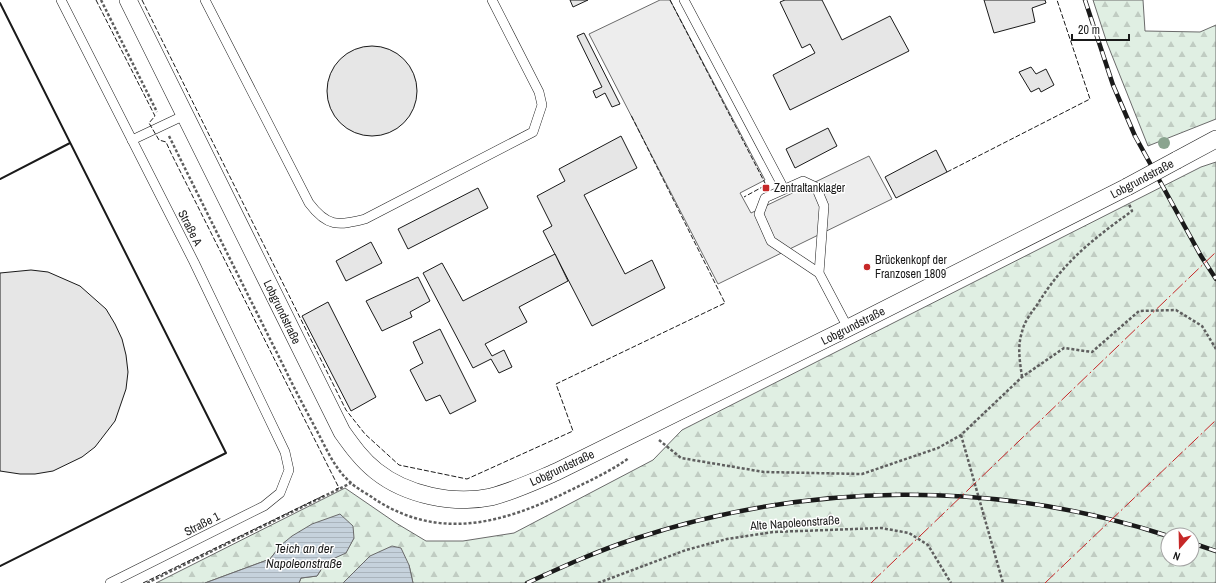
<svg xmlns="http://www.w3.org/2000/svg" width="1216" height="583" viewBox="0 0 1216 583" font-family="'Archivo Narrow',sans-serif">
<defs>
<pattern id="forest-firs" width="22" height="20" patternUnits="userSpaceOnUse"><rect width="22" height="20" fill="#e0efe3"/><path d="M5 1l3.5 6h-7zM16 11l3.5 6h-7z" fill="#c0ccc2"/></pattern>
<pattern id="water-rules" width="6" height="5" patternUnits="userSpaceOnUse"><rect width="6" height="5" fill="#c6d2dc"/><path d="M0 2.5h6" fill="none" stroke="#aab4bc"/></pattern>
</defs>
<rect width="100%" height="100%" fill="#fff"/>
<g fill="url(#forest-firs)" stroke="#6a6a6a" fill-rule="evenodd">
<polygon points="1093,0 1143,0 1145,31 1200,32 1216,25 1216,119 1148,146 1107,43"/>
<path d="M1216,162V583H413L409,565L370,557L343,583H299L301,578L317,576L326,562L346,552L354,538L281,545L270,559L205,583H156L345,488L396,523L426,541H463L514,533L653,460L682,430L1201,167ZM1168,535H1192V559H1168Z"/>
</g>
<polygon fill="#ededed" stroke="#6a6a6a" points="660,0 670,0 765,180 740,193 751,213 869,156 892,199 718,284 589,34"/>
<g fill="url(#water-rules)" stroke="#6a6a6a">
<polygon points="340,514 353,526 354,538 346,553 326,562 317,576 301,578 299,583 205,583 270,559 281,545 292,536 312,524"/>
<polygon points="392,546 401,548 409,565 413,583 343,583 370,556"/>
</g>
<g fill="#e6e6e6" stroke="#1a1a1a">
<polygon points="570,0 588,0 573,7"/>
<polygon points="785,0 822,0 842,40 890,16 909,51 790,110 773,75 815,53 810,44 802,48 780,2"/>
<polygon points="984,0 1045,0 1046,3 1032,8 1035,22 994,33"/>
<polygon points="584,33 620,104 612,107 605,93 596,98 593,91 602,87 577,36"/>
<circle cx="372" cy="91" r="45"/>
<polygon points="1031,67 1036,74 1046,69 1054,85 1041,92 1039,88 1031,92 1019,72"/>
<polygon points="828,128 837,146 795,168 786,149"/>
<polygon points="621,136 637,168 584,195 625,274 652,260 665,288 592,326 543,231 552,226 537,196 565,181 559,169"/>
<polygon points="936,150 947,172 896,198 885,177"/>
<polygon points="478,188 488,208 408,249 398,229"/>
<polygon points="371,242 382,263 346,281 336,261"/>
<polygon points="555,254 568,281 519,307 527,322 485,344 492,356 504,350 512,367 499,373 491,359 473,368 423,273 442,263 463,301"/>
<polygon points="31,270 48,272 80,286 106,309 115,324 122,339 126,355 128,372 126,389 115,421 95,447 82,457 53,471 35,474 20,474 0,471 0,273"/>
<polygon points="418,277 430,301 410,312 412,317 382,331 366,301"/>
<polygon points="328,302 376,397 351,411 302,316"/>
<polygon points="440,329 476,401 450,414 440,395 426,401 410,370 423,363 413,342"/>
</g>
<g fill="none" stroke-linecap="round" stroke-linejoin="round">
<g stroke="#1a1a1a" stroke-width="10">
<g id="lane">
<polyline points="61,0 194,262 285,452 289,470 280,493 264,506 110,583"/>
<path d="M205,0L309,203C327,227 338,226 365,219L533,132L542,105L539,92L492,0"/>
<polyline points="684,0 784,189"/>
<polyline points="132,140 185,115"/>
<polyline points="819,273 824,206 816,187 803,181 765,198 759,214 771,241 819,273 848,328"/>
</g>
</g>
<g stroke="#1a1a1a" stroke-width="18">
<g id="street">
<path d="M128,0L342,432C352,446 362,460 376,471C406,495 453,505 491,497C514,491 535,481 556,472L848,328L1127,187"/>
<polyline points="1177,160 1216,139"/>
</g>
</g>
<g stroke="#5f5f5f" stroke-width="2.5" stroke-dasharray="3 2" stroke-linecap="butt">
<polyline points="101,0 157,112"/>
<path d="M169,136C208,215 247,293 286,371C296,392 307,412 318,433C327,450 335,469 350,482C357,489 368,494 376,500C442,542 506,522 571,490C591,480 611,471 629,458"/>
<path d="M1022,377C1020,362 1017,347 1022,332C1024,322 1031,313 1037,305C1064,261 1092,240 1132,211L1129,204"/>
<polyline points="961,435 1003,583"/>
<polyline points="659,440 681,458 764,472 862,474 938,448 961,435 1022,377 1064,348 1092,352 1139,311 1176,310 1202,326 1216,349"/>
<polyline points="147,583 351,483"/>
<polyline points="598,583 686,550 727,539 773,532 881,528 909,533 928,545 951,583"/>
</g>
<use href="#lane" stroke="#fff" stroke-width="9"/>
<use href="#street" stroke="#fff" stroke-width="17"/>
<g stroke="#1a1a1a" stroke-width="4.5">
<g id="rail">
<polyline points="1085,0 1113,85 1135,136 1201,256 1216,279"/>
<polyline points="1192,543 1216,551"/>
<path d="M527,583C562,567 597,551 634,539C807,482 994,479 1168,536"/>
</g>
</g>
<use href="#rail" stroke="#fff" stroke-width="3" stroke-dasharray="9" stroke-linecap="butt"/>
<g stroke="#1a1a1a" stroke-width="18" stroke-linecap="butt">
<polyline id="street-bridge" points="1127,187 1177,160"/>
</g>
<use href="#street-bridge" stroke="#fff" stroke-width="17"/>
<g stroke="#1a1a1a" stroke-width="1" stroke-dasharray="5 2" stroke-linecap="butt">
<polyline points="96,0 155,116 149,123 159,140 166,142 171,153 339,488 336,489"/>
<polyline points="142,0 346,410 365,434 399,465 467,479 573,431 556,384 725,303 631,115"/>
<polyline points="670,0 766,185 744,197"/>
<polyline points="947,172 1090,99 1057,0"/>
<polyline points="143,583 325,495"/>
</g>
<g stroke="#1a1a1a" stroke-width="2">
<polyline points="0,3 226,453 0,566"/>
<polyline points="0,179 70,143"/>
</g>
<g stroke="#c62828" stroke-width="1" stroke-dasharray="14 3 2 3" stroke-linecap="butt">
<polyline points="871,583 1216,252"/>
<polyline points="1045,583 1216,420"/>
</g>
</g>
<circle fill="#8aa48f" cx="1164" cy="143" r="6"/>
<g fill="#c62828" stroke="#fff" stroke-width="1.5">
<rect x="762" y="184" width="8" height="8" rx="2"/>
<circle cx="867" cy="267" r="4"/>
</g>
<g text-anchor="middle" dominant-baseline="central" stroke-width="3" stroke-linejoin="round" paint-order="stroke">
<g font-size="12" fill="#1a1a1a" stroke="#fff">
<text transform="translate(1142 179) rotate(-28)">Lobgrundstraße</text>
<text transform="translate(190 228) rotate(63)">Straße A</text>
<text transform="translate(282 312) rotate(64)">Lobgrundstraße</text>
<text transform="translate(853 326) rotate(-27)">Lobgrundstraße</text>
<text transform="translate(562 468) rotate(-25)">Lobgrundstraße</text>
<text transform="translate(795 523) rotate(-4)">Alte Napoleonstraße</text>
<text transform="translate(202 524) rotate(-27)">Straße 1</text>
</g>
<g font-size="12" fill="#1a1a1a" stroke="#fff" text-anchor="start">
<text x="774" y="188">Zentraltanklager</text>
<text x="875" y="260">Brückenkopf der<tspan x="875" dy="14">Franzosen 1809</tspan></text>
</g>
<g font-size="13" font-style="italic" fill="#1a1a1a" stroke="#fff">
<text x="304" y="548">Teich an der<tspan x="304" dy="15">Napoleonstraße</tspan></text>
</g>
</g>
<g transform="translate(1180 547) rotate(200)"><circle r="19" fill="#ffffff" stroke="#a3a3a3"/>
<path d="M0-3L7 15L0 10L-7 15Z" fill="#c62828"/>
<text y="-6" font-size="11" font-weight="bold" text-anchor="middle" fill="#1a1a1a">N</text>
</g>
<path d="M1072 34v6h57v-6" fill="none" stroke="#1a1a1a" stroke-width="2"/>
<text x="1078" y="34" font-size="12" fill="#1a1a1a" stroke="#ffffff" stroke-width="3" paint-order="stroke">20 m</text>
</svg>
